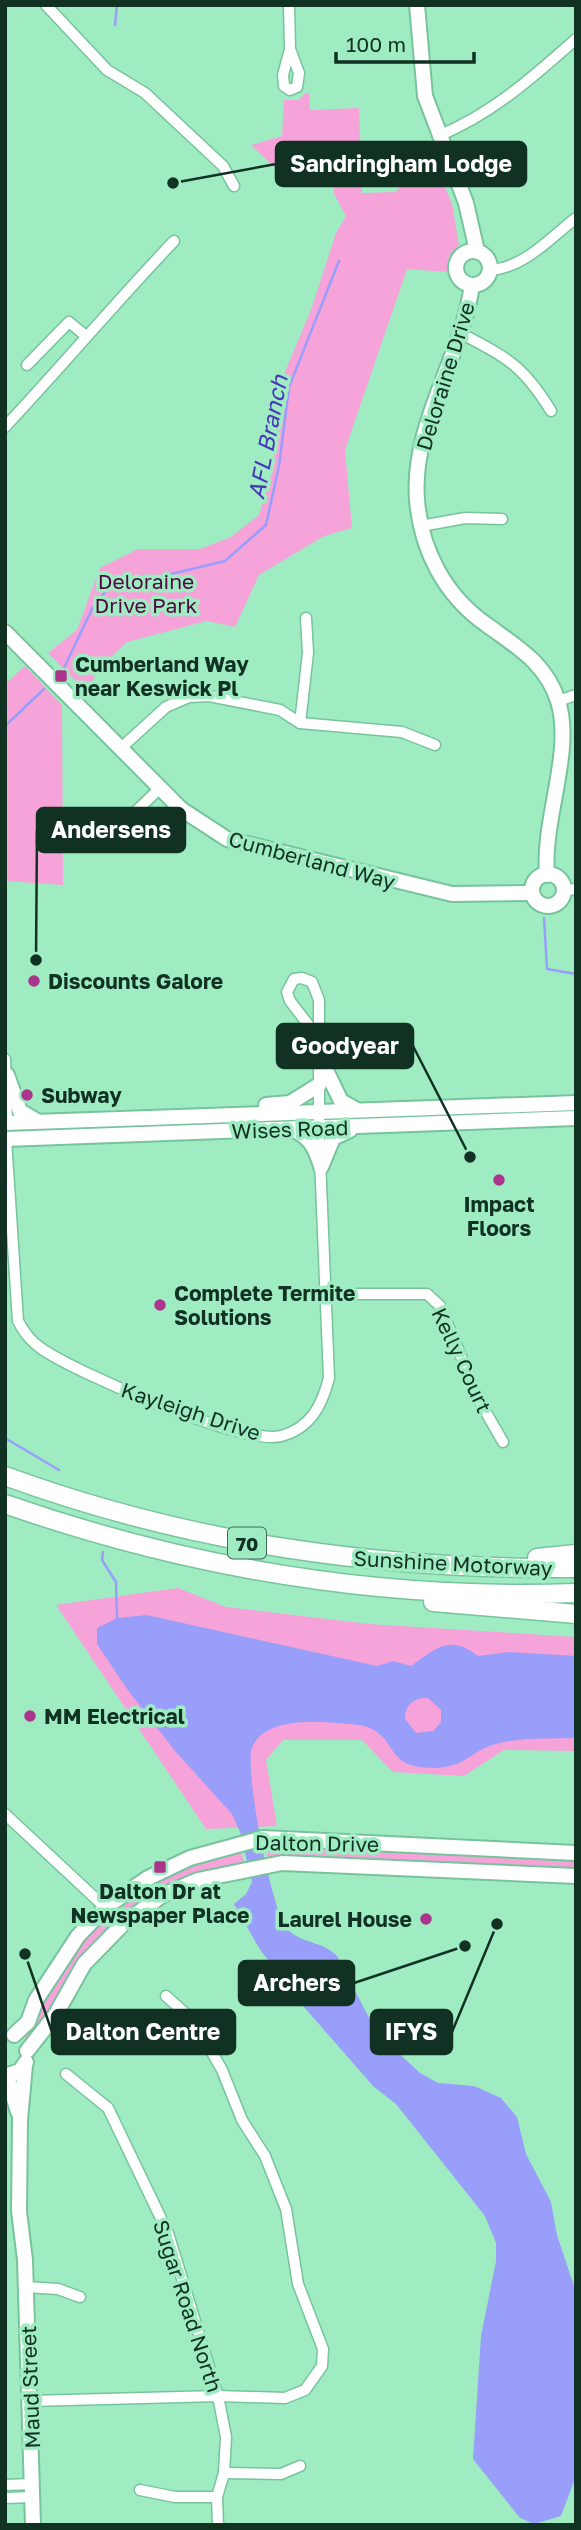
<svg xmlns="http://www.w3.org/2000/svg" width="581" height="2530" viewBox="0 0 581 2530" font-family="'Golos Text',sans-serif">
<rect width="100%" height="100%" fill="#9fecc3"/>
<g fill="#f6a3da">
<polygon points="305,93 309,93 310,110 359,108 362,193 395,192 432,156 452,204 459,245 449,256 447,272 407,269 345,450 352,528 324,536 259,575 235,627 207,621 127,642 95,673 93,688 86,692 48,653 77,630 100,568 138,549 200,549 231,537 259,515 272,472 284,374 311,310 336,233 346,216 334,194 334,186 292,184 251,145 282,136 284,100 299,100"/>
<polygon points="25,666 62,705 63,885 5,881 5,684"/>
<polygon points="178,1588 226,1607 369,1624 576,1637 576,1751 504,1750 464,1776 393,1772 362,1740 283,1740 266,1760 277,1826 206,1829 56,1605"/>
<polygon points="265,1847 570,1860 576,1862 576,1872 268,1857"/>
<path d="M241,1851L244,1863L197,1876L133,1909L125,1910L124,1903C157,1875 199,1861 241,1851Z"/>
<path d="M101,1921L108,1923L111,1929L29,2038L25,2037L24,2033C45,1993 69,1954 101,1921Z"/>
</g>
<path fill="#999efa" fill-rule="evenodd" d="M147,1615L377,1666L393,1661L411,1666C437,1648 449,1634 478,1656L509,1652L576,1656V1738C550,1739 521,1737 496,1744C471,1750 466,1768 433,1768C385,1767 398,1741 370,1728C362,1724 347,1724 338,1723C313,1722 282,1719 261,1735C258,1737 253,1745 252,1748C244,1770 272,1912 287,1929C302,1944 323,1941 337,1956L377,2033L420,2073L438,2083L474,2086L501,2098L517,2117L526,2154L551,2202L557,2235L576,2292V2476L561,2516L534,2524L520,2518L473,2459L481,2336L496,2261V2243L485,2216L396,2104L373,2086L297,1999L259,1948L234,1904L246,1894L252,1882L240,1832L232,1814L175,1751L127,1689L97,1644V1628L117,1618ZM428,1698L441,1710V1722L433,1731L416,1733L405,1719C405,1705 414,1697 428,1698Z"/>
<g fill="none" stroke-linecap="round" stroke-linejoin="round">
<g stroke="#999efa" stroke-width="2.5">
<polyline points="115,25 117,5"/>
<polyline points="64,668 93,607 117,577 163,576 225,561 266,525 279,466 289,387 339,261"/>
<polyline points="5,726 44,689"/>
<polyline points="544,918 547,969 576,974"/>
<polyline points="5,1438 59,1470"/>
<polyline points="103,1552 102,1560 116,1582 117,1618"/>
</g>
<g stroke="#77c49c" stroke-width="13">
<g id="street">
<polyline points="46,5 107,70 145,93 223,166 234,186"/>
<polyline points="289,5 290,49 283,75 284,86 290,90 297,87 299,73 290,49"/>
<path d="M438,136C492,114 533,77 576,39"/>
<path d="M490,270C524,268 550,238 576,218"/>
<path d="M460,333C506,357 523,365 551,411"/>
<polyline points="27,365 69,322 86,336"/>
<path d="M5,427C63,365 116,302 174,241"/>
<polyline points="421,526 465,518 502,519"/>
<polyline points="558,701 576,695"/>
<polyline points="300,723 308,653 306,618"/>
<polyline points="121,748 166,707 189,697 209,696 280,710 300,723 402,732 435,745"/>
<polyline points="125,822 160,788"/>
<polyline points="564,890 576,889"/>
<polyline points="5,1059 7,1123"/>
<path d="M6,1139L18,1321C24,1332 30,1341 42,1349C77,1373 244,1446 281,1436C311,1428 322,1405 329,1378L319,1135V1000L312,982L302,978L294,979L287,992L290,1001L317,1036"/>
<polyline points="327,1294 427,1294 440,1306 480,1402 503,1442"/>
<polyline points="5,1814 123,1924"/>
<polyline points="66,2074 108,2108 168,2233 218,2396 226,2437 224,2473 217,2497 218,2525"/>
<polyline points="26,2287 58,2289 80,2297"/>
<polyline points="30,2401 218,2396 285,2398 305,2390 322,2366 323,2349 298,2284 286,2209 265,2156 242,2120 222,2070 195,2022 166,1996"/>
<polyline points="224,2473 281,2474 300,2466"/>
<polyline points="5,2485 33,2484"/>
<polyline points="140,2490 175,2497 217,2497"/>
<polyline points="5,2498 34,2497"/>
</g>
</g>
<g stroke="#77c49c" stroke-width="18">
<g id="secondary">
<polyline points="417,5 425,96 466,203 477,251"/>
<circle cx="473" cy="268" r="17"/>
<path d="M472,285C462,357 411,425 417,500C421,550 445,596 487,625C517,647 546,663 558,701C574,752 542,819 547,875"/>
<polyline points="5,632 181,809 227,839 452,894 532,893"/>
<circle cx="548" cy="890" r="16"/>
<polyline points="319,1056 341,1101 357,1110"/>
<polyline points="7,1075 20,1111 37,1121"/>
<polyline points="266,1105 290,1103 319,1085"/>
<polyline points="5,1123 576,1103"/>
<path d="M292,1129C310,1137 315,1147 321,1166"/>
<polyline points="5,1139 576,1118"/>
<polyline points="321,1167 333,1138 350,1130"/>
<polyline points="14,2035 28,2022 36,2000 78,1936 106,1907 148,1878 190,1858 263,1838 576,1853"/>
<polyline points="27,2051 56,2014 84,1964 123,1924 161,1896 198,1880 282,1863 576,1876"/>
<polyline points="25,2065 20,2120 19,2211 25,2260 33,2525"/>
<polyline points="5,2076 20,2071 26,2062"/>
<polyline points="7,2076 18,2112"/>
</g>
</g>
<g stroke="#77c49c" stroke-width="21">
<g id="highway">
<path d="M5,1476C191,1544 379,1570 576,1568"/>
<path d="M5,1504C188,1568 381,1600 576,1593"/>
<polyline points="537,1558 576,1554"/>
<polyline points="433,1602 576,1614"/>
</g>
</g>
<use href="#street" stroke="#fff" stroke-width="10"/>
<use href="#secondary" stroke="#fff" stroke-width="14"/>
<use href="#highway" stroke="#fff" stroke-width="18"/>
</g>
<g fill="#ab358c" stroke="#9fecc3" stroke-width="2.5">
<rect x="54" y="669" width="14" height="14" rx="3.5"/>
<circle cx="34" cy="981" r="7"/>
<circle cx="27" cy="1095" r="7"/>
<circle cx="499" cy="1180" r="7"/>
<circle cx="160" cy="1305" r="7"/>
<circle cx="30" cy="1716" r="7"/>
<rect x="153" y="1860" width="14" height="14" rx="3.5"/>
<circle cx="426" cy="1919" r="7"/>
</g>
<g text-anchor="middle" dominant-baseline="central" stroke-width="7" stroke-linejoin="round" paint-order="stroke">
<rect fill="#9fecc3" stroke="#3c6952" stroke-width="2" x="228" y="1527.5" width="38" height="31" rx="5"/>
<g font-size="19" font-weight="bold" fill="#113122">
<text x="247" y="1543">70</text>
</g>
<g font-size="21" fill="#113122" stroke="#9fecc3">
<text transform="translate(445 376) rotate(-73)">Deloraine Drive</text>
<text transform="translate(312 860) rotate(15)">Cumberland Way</text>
<text transform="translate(290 1129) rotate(-2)">Wises Road</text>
<text transform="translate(462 1360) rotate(65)">Kelly Court</text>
<text transform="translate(191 1411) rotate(18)">Kayleigh Drive</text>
<text transform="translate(453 1563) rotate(3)">Sunshine Motorway</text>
<text transform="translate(317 1843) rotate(1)">Dalton Drive</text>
<text transform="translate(188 2306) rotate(72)">Sugar Road North</text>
<text transform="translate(30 2387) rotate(-92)">Maud Street</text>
</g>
<g font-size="21" fill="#50083f" stroke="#9fecc3">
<text x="146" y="581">Deloraine<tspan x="146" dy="24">Drive Park</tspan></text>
</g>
<g font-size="21" font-weight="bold" fill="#113122" stroke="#9fecc3" text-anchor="start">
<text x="75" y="664">Cumberland Way<tspan x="75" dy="24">near Keswick Pl</tspan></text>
<text x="48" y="981">Discounts Galore</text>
<text x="41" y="1095">Subway</text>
<text x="499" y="1204" text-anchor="middle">Impact<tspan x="499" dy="24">Floors</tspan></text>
<text x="174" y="1293">Complete Termite<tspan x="174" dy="24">Solutions</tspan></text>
<text x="44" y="1716">MM Electrical</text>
<text x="160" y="1891" text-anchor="middle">Dalton Dr at<tspan x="160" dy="24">Newspaper Place</tspan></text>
<text x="412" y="1919" text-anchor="end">Laurel House</text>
</g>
<g font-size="23" font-style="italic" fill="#4737bb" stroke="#9fecc3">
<text transform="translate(267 437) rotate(-79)">AFL Branch</text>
</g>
</g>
<path fill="none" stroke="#113122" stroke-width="2.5" d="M173 183L276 164M36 960L37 830M470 1157L413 1046M465 1946L354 1983M25 1954L52 2032M497 1924L452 2032"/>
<g fill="#113122" stroke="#9fecc3" stroke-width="2.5">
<circle cx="173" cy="183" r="7"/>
<circle cx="36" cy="960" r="7"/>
<circle cx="470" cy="1157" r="7"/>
<circle cx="465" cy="1946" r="7"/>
<circle cx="25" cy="1954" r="7"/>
<circle cx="497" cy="1924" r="7"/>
</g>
<g fill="#113122" stroke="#113122" stroke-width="2.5">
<rect x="276" y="142" width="250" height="44" rx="7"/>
<rect x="37" y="808" width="148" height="44" rx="7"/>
<rect x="277" y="1024" width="136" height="44" rx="7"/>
<rect x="239" y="1961" width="115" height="44" rx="7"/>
<rect x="52" y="2010" width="183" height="44" rx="7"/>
<rect x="371" y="2010" width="81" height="44" rx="7"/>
</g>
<g font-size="23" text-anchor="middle" font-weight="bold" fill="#fff">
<text x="401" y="172">Sandringham Lodge</text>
<text x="111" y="838">Andersens</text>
<text x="345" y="1054">Goodyear</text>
<text x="297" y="1991">Archers</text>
<text x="143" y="2040">Dalton Centre</text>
<text x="411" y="2040">IFYS</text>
</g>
<rect width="581" height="2530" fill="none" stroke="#113122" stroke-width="14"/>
<path d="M336 52v10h138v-10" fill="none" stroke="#113122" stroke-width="3.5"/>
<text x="346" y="52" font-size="21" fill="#113122" stroke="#9fecc3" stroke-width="5" paint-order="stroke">100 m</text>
</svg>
